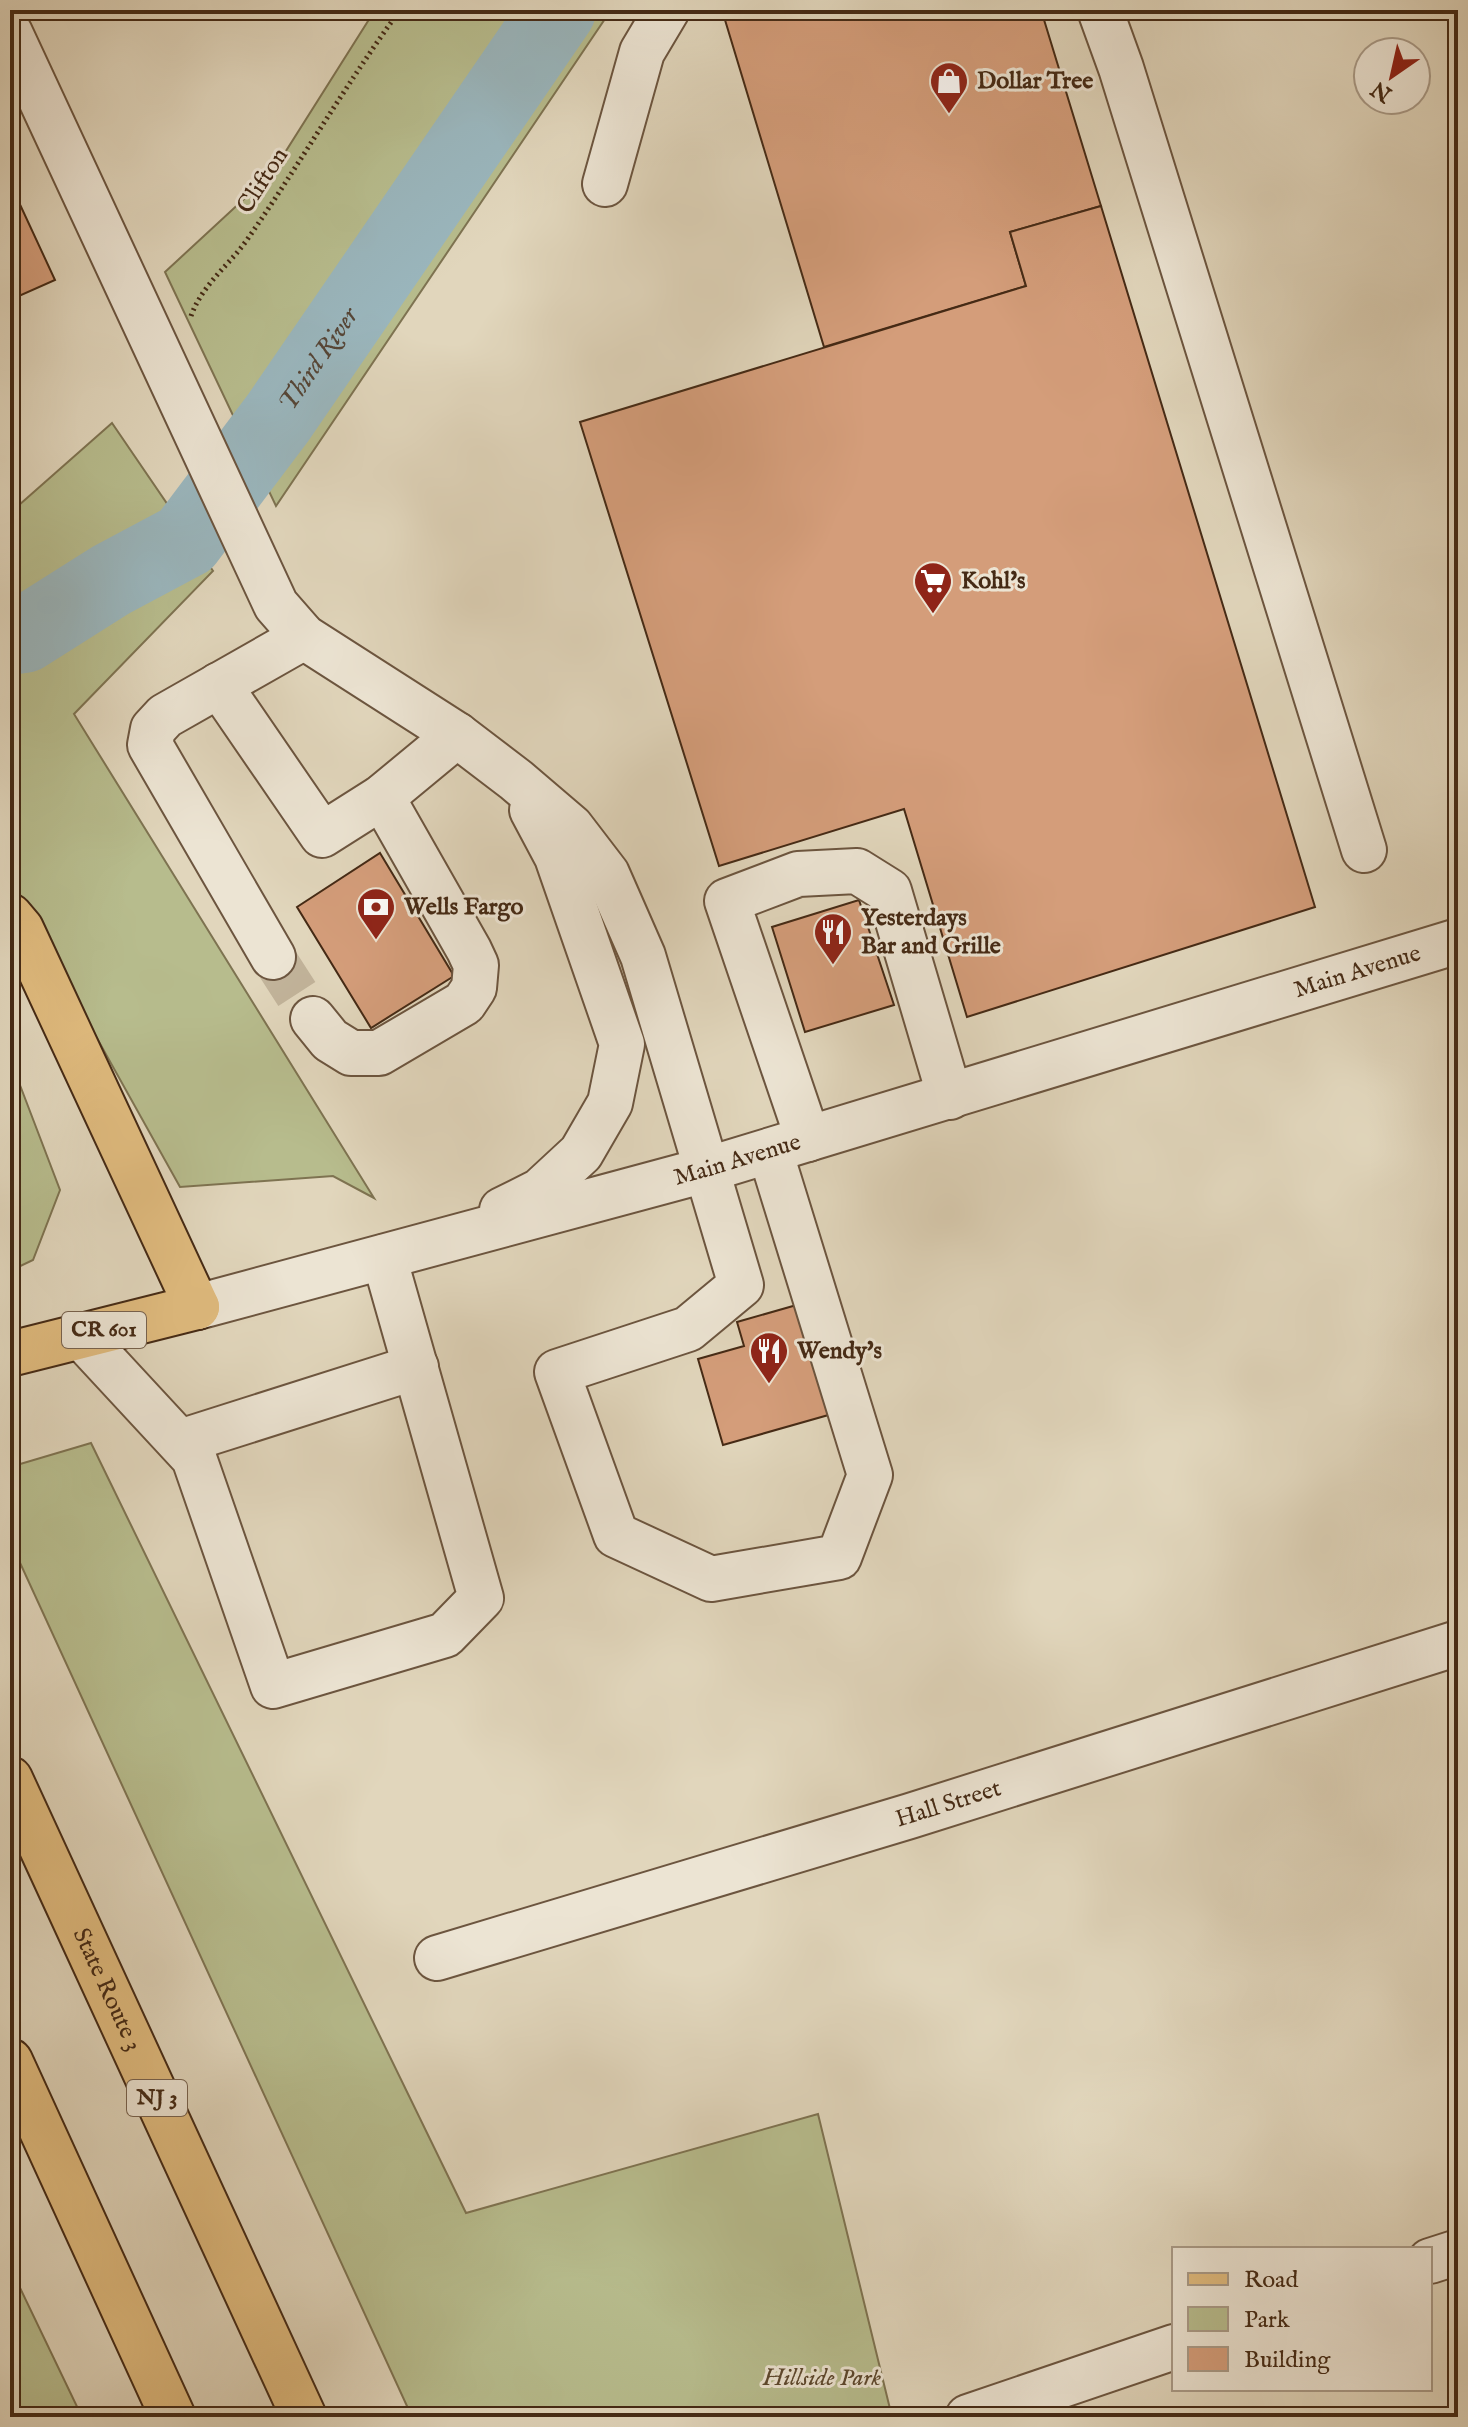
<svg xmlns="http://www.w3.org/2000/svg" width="1468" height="2427" viewBox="0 0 1468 2427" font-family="'IM FELL English',serif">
<rect width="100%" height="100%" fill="#e1d6bc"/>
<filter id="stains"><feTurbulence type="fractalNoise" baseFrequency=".0025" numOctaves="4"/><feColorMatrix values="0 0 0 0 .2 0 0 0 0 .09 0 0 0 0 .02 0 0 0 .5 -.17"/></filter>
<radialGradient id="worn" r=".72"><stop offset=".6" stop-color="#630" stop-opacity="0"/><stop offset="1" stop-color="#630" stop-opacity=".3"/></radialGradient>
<g fill="#b7bc8d" stroke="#7e7351" stroke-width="2">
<polygon points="375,10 611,10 276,506 165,272 272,173"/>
<polygon points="112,423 213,571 74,714 374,1198 333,1176 180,1187 26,911 10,894 10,513"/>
<polygon points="10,1059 60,1190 33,1260 10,1271"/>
<polygon points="91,1443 466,2213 818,2114 892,2417 412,2417 10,1541 10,1467"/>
<polygon points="10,2267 82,2417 10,2417"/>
</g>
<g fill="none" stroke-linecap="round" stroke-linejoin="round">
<path stroke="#9ab6bd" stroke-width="76" id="s1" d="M10,637L24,635L111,580L186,540L278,418L558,10"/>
</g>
<g fill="#d49d7a" stroke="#452a15" stroke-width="2">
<polygon points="722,10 1041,10 1101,206 1010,232 1026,286 824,347"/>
<polygon points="10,183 55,280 10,300"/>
<polygon points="1101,206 1315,907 967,1017 904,809 719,866 580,422 1026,286 1010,232"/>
<polygon points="380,853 454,976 371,1028 297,907"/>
<polygon points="859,900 894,1005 805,1032 772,927"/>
<polygon points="807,1302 839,1412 723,1445 698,1359 744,1346 737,1322"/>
</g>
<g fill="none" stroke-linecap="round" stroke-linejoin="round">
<polyline stroke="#c2b49b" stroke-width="44" stroke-dasharray="44 22" stroke-linecap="butt" points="273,957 313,1019"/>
<g stroke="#6c553f" stroke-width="48">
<g id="minor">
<polyline points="1100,10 1121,68 1364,850"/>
<polyline points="10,33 276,605 304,637 457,735 516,780 571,827 607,874 643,956 741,1285 688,1329 557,1372 616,1535 711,1579 839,1557 870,1475 770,1151"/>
<polyline points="605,184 642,52 667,10"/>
<polyline points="219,685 322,835 382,797 457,735"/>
<polyline points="273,957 150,745 153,729 165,716 304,637"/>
<polyline points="313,1019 330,1040 351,1053 379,1053 464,1003 474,988 476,965 469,950 382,797"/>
<polyline points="808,1139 727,901 798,874 857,871 889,891 950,1097"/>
<polyline points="502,1210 540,1191 581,1153 610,1103 622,1044 557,857 532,810"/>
<path id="s2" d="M197,1307L709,1169L1458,941"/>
<polyline points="81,1336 194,1458 273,1686 445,1635 481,1598 384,1257"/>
<polyline points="180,1442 416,1367"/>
<path id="s3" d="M437,1958L910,1816L1458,1643"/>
<polyline points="1430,2261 1458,2252"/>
<polyline points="968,2417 1174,2347"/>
</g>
</g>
<g stroke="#452a15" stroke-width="48">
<polyline id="major" points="10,1354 197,1307"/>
</g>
<g stroke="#452a15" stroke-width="48">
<g id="highway">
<polyline points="10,916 21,929 197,1307"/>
<path id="s4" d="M10,1779L304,2417"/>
<polyline points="10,2061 173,2417"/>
</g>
</g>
<path stroke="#452a15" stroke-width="5" stroke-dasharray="2 4" stroke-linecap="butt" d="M191,316C203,283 230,265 249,237C301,162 346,84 400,10"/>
<use href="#minor" stroke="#ece4d3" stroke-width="44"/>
<use href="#major" stroke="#e0bb7e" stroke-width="44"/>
<use href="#highway" stroke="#e0bb7e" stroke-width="44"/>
</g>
<defs>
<g id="shop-pin" transform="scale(2)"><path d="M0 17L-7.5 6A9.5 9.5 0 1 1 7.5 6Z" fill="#8f2418" stroke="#ece4d3"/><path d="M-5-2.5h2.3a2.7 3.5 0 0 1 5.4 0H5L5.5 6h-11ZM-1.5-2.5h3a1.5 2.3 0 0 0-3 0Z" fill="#fff"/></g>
<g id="supermarket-pin" transform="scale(2)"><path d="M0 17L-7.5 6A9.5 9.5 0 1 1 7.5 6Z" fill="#8f2418" stroke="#ece4d3"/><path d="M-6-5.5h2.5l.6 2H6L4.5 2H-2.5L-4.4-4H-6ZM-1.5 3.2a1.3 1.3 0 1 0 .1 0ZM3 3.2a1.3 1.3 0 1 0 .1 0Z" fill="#fff"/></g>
<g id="bank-pin" transform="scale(2)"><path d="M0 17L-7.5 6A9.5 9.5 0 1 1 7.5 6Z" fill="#8f2418" stroke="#ece4d3"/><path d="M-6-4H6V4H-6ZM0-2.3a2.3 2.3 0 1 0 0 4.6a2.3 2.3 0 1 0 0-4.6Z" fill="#fff"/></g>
<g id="restaurant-pin" transform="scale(2)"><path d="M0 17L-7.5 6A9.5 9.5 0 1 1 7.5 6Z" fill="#8f2418" stroke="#ece4d3"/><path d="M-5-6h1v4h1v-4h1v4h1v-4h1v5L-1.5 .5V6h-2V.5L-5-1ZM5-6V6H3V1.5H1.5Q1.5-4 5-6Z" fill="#fff"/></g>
</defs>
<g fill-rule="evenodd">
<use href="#shop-pin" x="949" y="81"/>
<use href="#supermarket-pin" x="933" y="581"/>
<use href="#bank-pin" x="376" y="907"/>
<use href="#restaurant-pin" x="833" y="932"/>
<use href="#restaurant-pin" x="769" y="1351"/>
</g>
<g text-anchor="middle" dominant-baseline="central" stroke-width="6" stroke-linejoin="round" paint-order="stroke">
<g fill="#ece4d3" stroke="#77624e" stroke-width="2">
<rect x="62" y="1312" width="84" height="36" rx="6"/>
<rect x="127" y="2080" width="60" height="36" rx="6"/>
</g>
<g font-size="22" font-weight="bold" fill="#452a15">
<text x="104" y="1330">CR 601</text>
<text x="157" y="2098">NJ 3</text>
</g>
<g font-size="24" font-weight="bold" fill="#452a15" stroke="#ece4d3" text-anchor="start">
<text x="977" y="81">Dollar Tree</text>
<text x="961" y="581">Kohl's</text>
<text x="404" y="907">Wells Fargo</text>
<text x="861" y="918">Yesterdays<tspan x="861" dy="28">Bar and Grille</tspan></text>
<text x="797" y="1351">Wendy's</text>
</g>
<g font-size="24" fill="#452a15" stroke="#ece4d3">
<text transform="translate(263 181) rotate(-57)">Clifton</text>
<text stroke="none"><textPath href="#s2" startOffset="1208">Main Avenue</textPath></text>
<text stroke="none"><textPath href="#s2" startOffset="560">Main Avenue</textPath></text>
<text stroke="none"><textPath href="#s3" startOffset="534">Hall Street</textPath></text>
<text stroke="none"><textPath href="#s4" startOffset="232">State Route 3</textPath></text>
</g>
<g font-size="24" font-style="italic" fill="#5c472d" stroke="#ece4d3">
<text x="822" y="2378">Hillside Park</text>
</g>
<g font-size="26" font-style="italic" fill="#564637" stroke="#ece4d3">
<text stroke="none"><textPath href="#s1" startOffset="426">Third River</textPath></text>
</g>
</g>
<rect width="1468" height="2427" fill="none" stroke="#e1d6bc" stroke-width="40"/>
<rect x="12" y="12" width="1444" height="2403" fill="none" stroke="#452a15" stroke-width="4"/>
<rect x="20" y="20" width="1428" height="2387" fill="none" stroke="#452a15" stroke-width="2"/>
<rect x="1172" y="2247" width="260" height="144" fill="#ece4d3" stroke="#a99a87" stroke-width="2"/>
<rect x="1188" y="2273" width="40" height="12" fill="#e0bb7e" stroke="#a99a87" stroke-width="2"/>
<text x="1244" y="2287" font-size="24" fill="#452a15">Road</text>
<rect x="1188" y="2307" width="40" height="24" fill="#b7bc8d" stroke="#a99a87" stroke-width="2"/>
<text x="1244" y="2327" font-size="24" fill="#452a15">Park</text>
<rect x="1188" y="2347" width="40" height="24" fill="#d49d7a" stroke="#a99a87" stroke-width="2"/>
<text x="1244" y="2367" font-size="24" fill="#452a15">Building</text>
<g transform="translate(1392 76) rotate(214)"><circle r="38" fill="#ece4d3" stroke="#a99a87" stroke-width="2"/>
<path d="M0-6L14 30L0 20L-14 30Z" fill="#8f2418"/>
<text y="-12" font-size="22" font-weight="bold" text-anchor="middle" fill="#452a15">N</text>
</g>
<rect width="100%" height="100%" filter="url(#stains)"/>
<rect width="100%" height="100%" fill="url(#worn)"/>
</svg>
